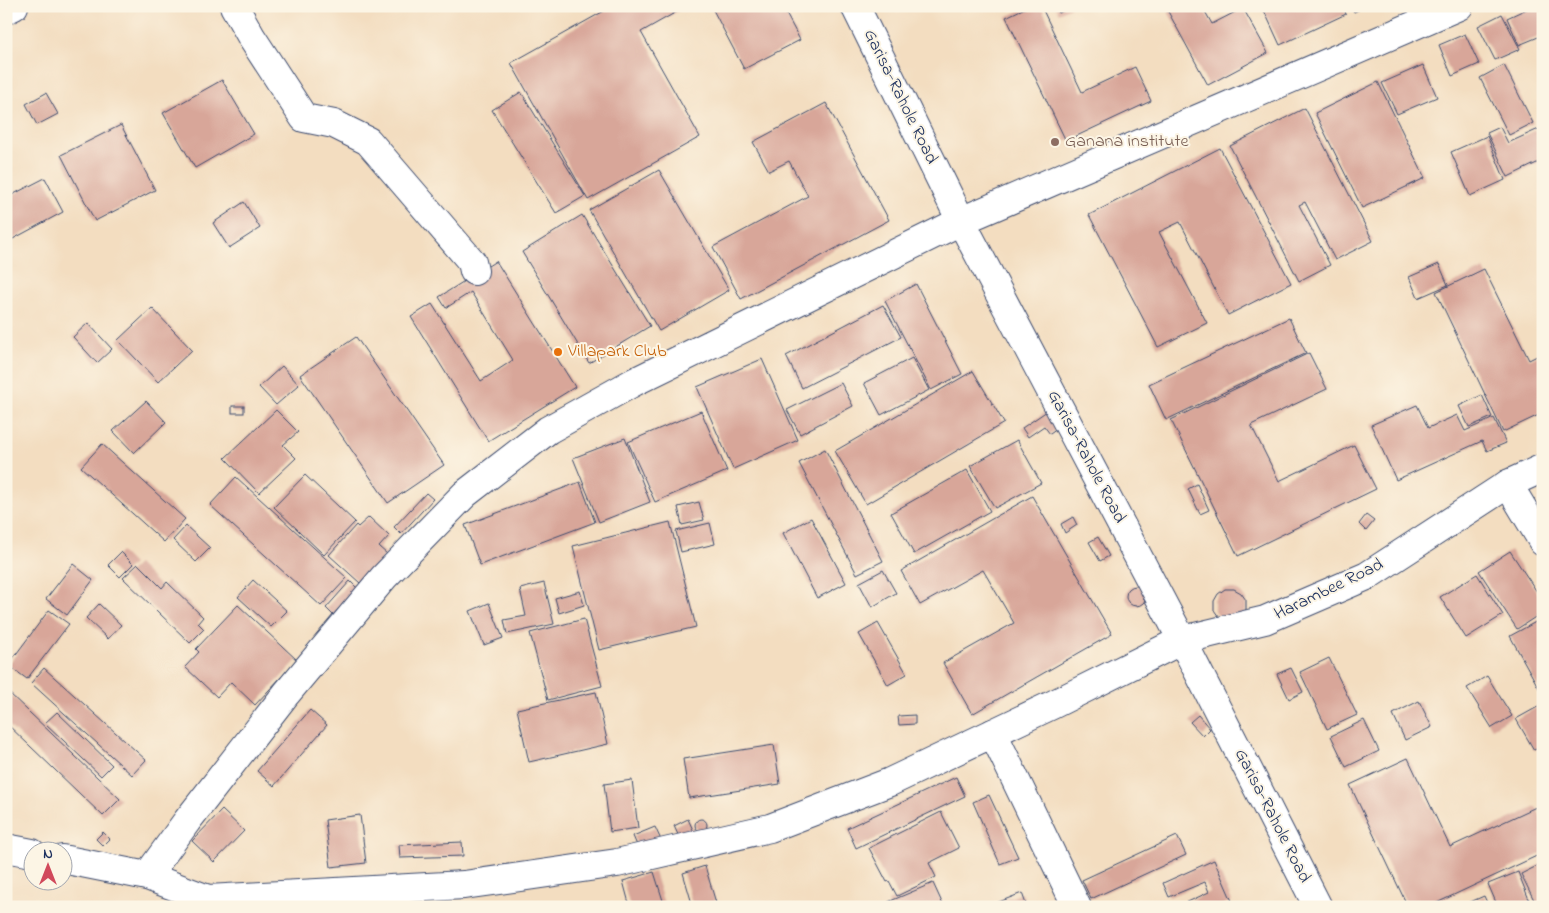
<svg xmlns="http://www.w3.org/2000/svg" width="1549" height="913" viewBox="0 0 1549 913" font-family="'Indie Flower',sans-serif">
<rect width="100%" height="100%" fill="#fcf5e5"/>
<filter id="ink" filterUnits="userSpaceOnUse"><feTurbulence type="fractalNoise" baseFrequency=".02" numOctaves="2"/><feDisplacementMap in="SourceGraphic" scale="10" xChannelSelector="R" yChannelSelector="G"/><feConvolveMatrix kernelMatrix="1 2 1 2 8 2 1 2 1" color-interpolation-filters="sRGB"/></filter>
<filter id="wash" filterUnits="userSpaceOnUse"><feTurbulence type="fractalNoise" baseFrequency=".0096" numOctaves="4" result="noise"/><feDisplacementMap in="SourceGraphic" scale="20" xChannelSelector="R" yChannelSelector="G"/><feGaussianBlur stdDeviation="1.12" result="paint"/><feColorMatrix in="noise" values="0 0 0 0 0 0 0 0 0 0 0 0 0 0 0 0 0 1.4 0 .05"/><feComposite in="paint" operator="in"/></filter>
<g filter="url(#wash)">
<rect width="100%" height="100%" fill="#f3ddc0"/>
<g id="blocks">
<g fill="#d8a699">
<polygon points="613,6 687,6 641,32 700,137 588,200 511,63"/>
<polygon points="711,6 782,6 800,40 744,69"/>
<polygon points="1029,6 1041,6 1082,92 1135,67 1151,101 1066,141 1006,17"/>
<polygon points="1055,6 1072,6 1059,13"/>
<polygon points="1165,6 1202,6 1212,24 1243,8 1268,53 1208,85"/>
<polygon points="1262,6 1343,6 1346,14 1280,45"/>
<polygon points="1351,6 1367,6 1354,12"/>
<polygon points="1533,6 1543,6 1543,35 1519,45 1507,18"/>
<polygon points="1502,14 1520,49 1495,60 1478,26"/>
<polygon points="1465,34 1479,64 1452,76 1439,45"/>
<polygon points="1423,65 1437,97 1397,114 1382,83"/>
<polygon points="1504,65 1533,123 1509,135 1480,78"/>
<polygon points="222,80 254,134 195,168 163,113"/>
<polygon points="1378,82 1425,178 1362,208 1315,113"/>
<polygon points="521,92 585,196 556,213 492,110"/>
<polygon points="46,93 58,114 37,125 26,104"/>
<polygon points="826,103 889,220 741,299 713,247 808,196 789,161 769,171 753,142"/>
<polygon points="1305,108 1373,241 1335,260 1305,202 1299,205 1330,265 1299,281 1230,146"/>
<polygon points="121,125 155,190 95,221 61,155"/>
<polygon points="1500,127 1508,143 1543,127 1543,160 1508,177 1487,133"/>
<polygon points="1487,136 1505,180 1470,196 1451,152"/>
<polygon points="1220,148 1291,283 1228,315 1180,222 1159,232 1207,323 1158,347 1089,215"/>
<polygon points="659,170 729,290 659,331 589,210"/>
<polygon points="45,178 63,212 11,240 6,231 6,198"/>
<polygon points="244,202 260,228 229,248 213,223"/>
<polygon points="582,215 650,326 589,363 522,252"/>
<polygon points="496,261 575,387 488,441 411,317 432,304 481,381 513,360 471,292 446,308 439,297"/>
<polygon points="1439,264 1448,285 1418,298 1409,277"/>
<polygon points="1484,269 1529,360 1543,353 1543,413 1503,432 1436,292"/>
<polygon points="916,284 962,374 931,390 885,301"/>
<polygon points="883,305 901,337 802,388 786,356"/>
<polygon points="152,308 192,350 158,382 118,340"/>
<polygon points="1289,318 1306,353 1166,420 1149,384"/>
<polygon points="88,323 112,349 97,363 73,337"/>
<polygon points="356,337 444,465 388,503 300,375"/>
<polygon points="1309,353 1327,389 1251,425 1279,481 1354,445 1376,489 1238,556 1171,420"/>
<polygon points="912,358 929,390 881,415 864,383"/>
<polygon points="762,359 798,440 733,469 697,387"/>
<polygon points="282,366 299,385 276,405 259,387"/>
<polygon points="973,371 1004,423 866,504 835,451"/>
<polygon points="841,383 853,406 800,434 787,410"/>
<polygon points="1482,395 1492,417 1469,427 1459,406"/>
<polygon points="146,401 166,422 134,453 113,431"/>
<polygon points="1417,405 1428,428 1457,415 1465,431 1494,418 1506,443 1487,451 1482,441 1396,480 1371,425"/>
<rect x="232" y="406" width="12" height="7"/>
<polygon points="276,410 298,432 283,445 296,458 259,493 225,458"/>
<polygon points="701,411 727,471 655,502 628,442"/>
<polygon points="1047,411 1057,429 1050,434 1044,426 1028,437 1022,428"/>
<polygon points="625,438 650,502 599,522 573,458"/>
<polygon points="1017,440 1041,483 995,508 970,466"/>
<polygon points="102,444 185,519 164,542 81,467"/>
<polygon points="825,449 883,561 857,574 799,463"/>
<polygon points="967,470 990,511 914,554 891,513"/>
<polygon points="305,475 355,522 324,555 274,507"/>
<polygon points="236,477 347,578 321,606 210,505"/>
<polygon points="580,482 595,522 480,565 465,525"/>
<polygon points="1197,484 1209,510 1200,514 1188,489"/>
<polygon points="426,493 433,499 401,534 394,527"/>
<polygon points="1032,496 1112,634 972,714 943,663 1014,623 983,570 920,605 901,571"/>
<polygon points="699,502 704,520 682,525 678,507"/>
<polygon points="1366,515 1374,521 1366,531 1359,524"/>
<polygon points="369,517 389,536 379,547 387,554 360,583 329,555 356,525 358,527"/>
<polygon points="1073,517 1077,525 1065,533 1061,524"/>
<polygon points="811,518 846,583 817,598 783,533"/>
<polygon points="670,522 696,627 599,650 573,546"/>
<polygon points="710,523 715,544 681,552 676,531"/>
<polygon points="186,526 210,548 196,562 173,540"/>
<polygon points="1098,537 1109,556 1100,561 1089,542"/>
<polygon points="1510,551 1543,601 1543,612 1517,629 1479,571"/>
<polygon points="121,552 133,564 120,577 108,565"/>
<polygon points="73,564 93,580 67,615 46,599"/>
<polygon points="138,564 162,588 167,582 203,617 198,623 204,629 190,643 123,578"/>
<polygon points="883,570 896,593 872,607 859,583"/>
<polygon points="1477,574 1503,615 1466,638 1440,597"/>
<polygon points="253,580 287,611 271,627 238,597"/>
<polygon points="350,581 357,588 333,615 326,608"/>
<polygon points="544,583 554,624 507,634 504,620 526,616 520,589"/>
<circle cx="1136" cy="596" r="10"/>
<polygon points="1225,589 1234,589 1241,593 1246,600 1246,609 1242,616 1219,617 1214,610 1214,601 1218,594"/>
<polygon points="580,591 584,605 559,613 555,598"/>
<polygon points="489,603 503,638 484,645 470,611"/>
<polygon points="99,604 121,625 108,639 86,618"/>
<polygon points="238,605 297,660 255,705 231,682 217,697 185,667 199,652 196,649"/>
<polygon points="49,610 69,624 27,679 8,665"/>
<polygon points="1543,618 1543,691 1541,692 1510,636"/>
<polygon points="584,619 602,686 548,700 530,633"/>
<polygon points="878,623 907,674 888,685 859,634"/>
<polygon points="1329,658 1357,715 1327,729 1300,672"/>
<polygon points="44,668 146,760 132,775 31,683"/>
<polygon points="1291,668 1303,692 1289,699 1277,674"/>
<polygon points="1487,676 1512,716 1492,728 1467,688"/>
<polygon points="6,690 120,799 103,816 6,723"/>
<polygon points="596,692 608,744 529,762 517,709"/>
<polygon points="1419,701 1432,727 1405,740 1393,714"/>
<polygon points="1543,704 1543,746 1534,750 1516,719"/>
<polygon points="310,710 327,725 274,786 257,771"/>
<polygon points="57,712 112,765 101,776 45,723"/>
<polygon points="915,715 915,724 899,725 898,716"/>
<polygon points="1198,715 1210,729 1203,736 1190,722"/>
<polygon points="1364,720 1379,751 1346,767 1331,736"/>
<polygon points="774,745 780,784 689,798 683,759"/>
<polygon points="1408,758 1450,847 1536,807 1543,820 1543,853 1428,907 1408,907 1350,785"/>
<polygon points="956,777 965,796 856,848 847,828"/>
<polygon points="632,780 638,828 610,832 604,784"/>
<polygon points="989,795 1018,857 1000,864 973,802"/>
<polygon points="222,810 244,831 214,862 192,841"/>
<polygon points="941,812 959,848 929,863 936,877 897,896 889,881 887,882 869,848"/>
<polygon points="360,815 366,863 331,867 325,820"/>
<circle cx="701" cy="825" r="6"/>
<polygon points="688,819 694,832 680,839 674,826"/>
<polygon points="655,827 661,840 639,850 633,836"/>
<polygon points="103,832 110,839 103,846 96,839"/>
<polygon points="1177,836 1186,855 1091,899 1082,880"/>
<polygon points="462,842 463,856 400,858 399,845"/>
<polygon points="1214,860 1232,901 1219,907 1177,907 1209,892 1205,882 1169,897 1163,883"/>
<polygon points="1543,863 1543,901 1536,904 1521,874"/>
<polygon points="705,866 716,903 705,907 693,907 683,873"/>
<polygon points="654,872 665,907 630,907 623,881"/>
<polygon points="1518,872 1532,907 1498,907 1488,884"/>
<polygon points="933,883 944,907 890,907 888,902"/>
<polygon points="1022,893 1027,907 986,907"/>
<polygon points="1484,896 1489,907 1459,907"/>
<polygon points="6,902 24,906 24,907 6,907"/>
</g>
</g>
</g>
<g filter="url(#ink)">
<use href="#blocks" fill-opacity="0" stroke="#3b496d" stroke-width="1"/>
<g fill="none" stroke-linecap="round" stroke-linejoin="round">
<g stroke="#3b496d" stroke-width="30">
<g id="minor">
<polyline points="234,6 252,38 304,118 334,124 368,141 472,262 474,271"/>
<polyline points="855,6 961,221 1182,640 1318,907"/>
<polyline points="6,10 14,6"/>
<polyline points="1508,484 1543,542"/>
<polyline points="993,733 1077,907"/>
<polyline points="6,848 32,853"/>
<polyline points="62,859 147,876 208,899 464,885 617,863 770,828 890,782 1052,705 1182,640 1265,620 1367,576 1508,484 1543,468"/>
<polyline points="147,876 187,821 286,694 384,577 465,494 548,430 634,382 961,221 1459,6"/>
</g>
</g>
<use href="#minor" stroke="#fff" stroke-width="28"/>
</g>
</g>
<circle fill="#8d6e63" stroke="#fcf5e5" stroke-width="2" cx="1055" cy="142" r="5"/>
<circle fill="#e8710a" stroke="#fcf5e5" stroke-width="2" cx="558" cy="352" r="5"/>
<g text-anchor="middle" dominant-baseline="central" stroke-width="4" stroke-linejoin="round" paint-order="stroke">
<g font-size="18" fill="#1b2f5e" stroke="#fcf5e5">
<text transform="translate(900 97) rotate(64)">Garisa-Rahole Road</text>
<text transform="translate(1086 457) rotate(62)">Garisa-Rahole Road</text>
<text transform="translate(1329 590) rotate(-26)">Harambee Road</text>
<text transform="translate(1272 816) rotate(63)">Garisa-Rahole Road</text>
</g>
<g font-size="18" fill="#785e54" stroke="#fcf5e5" text-anchor="start">
<text x="1065" y="142">Ganana institute</text>
</g>
<g font-size="18" fill="#c56008" stroke="#fcf5e5" text-anchor="start">
<text x="568" y="352">Villapark Club</text>
</g>
</g>
<rect width="1549" height="913" fill="none" stroke="#fcf5e5" stroke-width="25"/>
<g transform="translate(48 866)"><circle r="24" fill="#fcf5e5" stroke="#a2a6af"/>
<path d="M0-4L9 19L0 12L-9 19Z" fill="#d1495b"/>
<text y="-8" font-size="14" font-weight="bold" text-anchor="middle" fill="#1b2f5e">N</text>
</g>
</svg>
